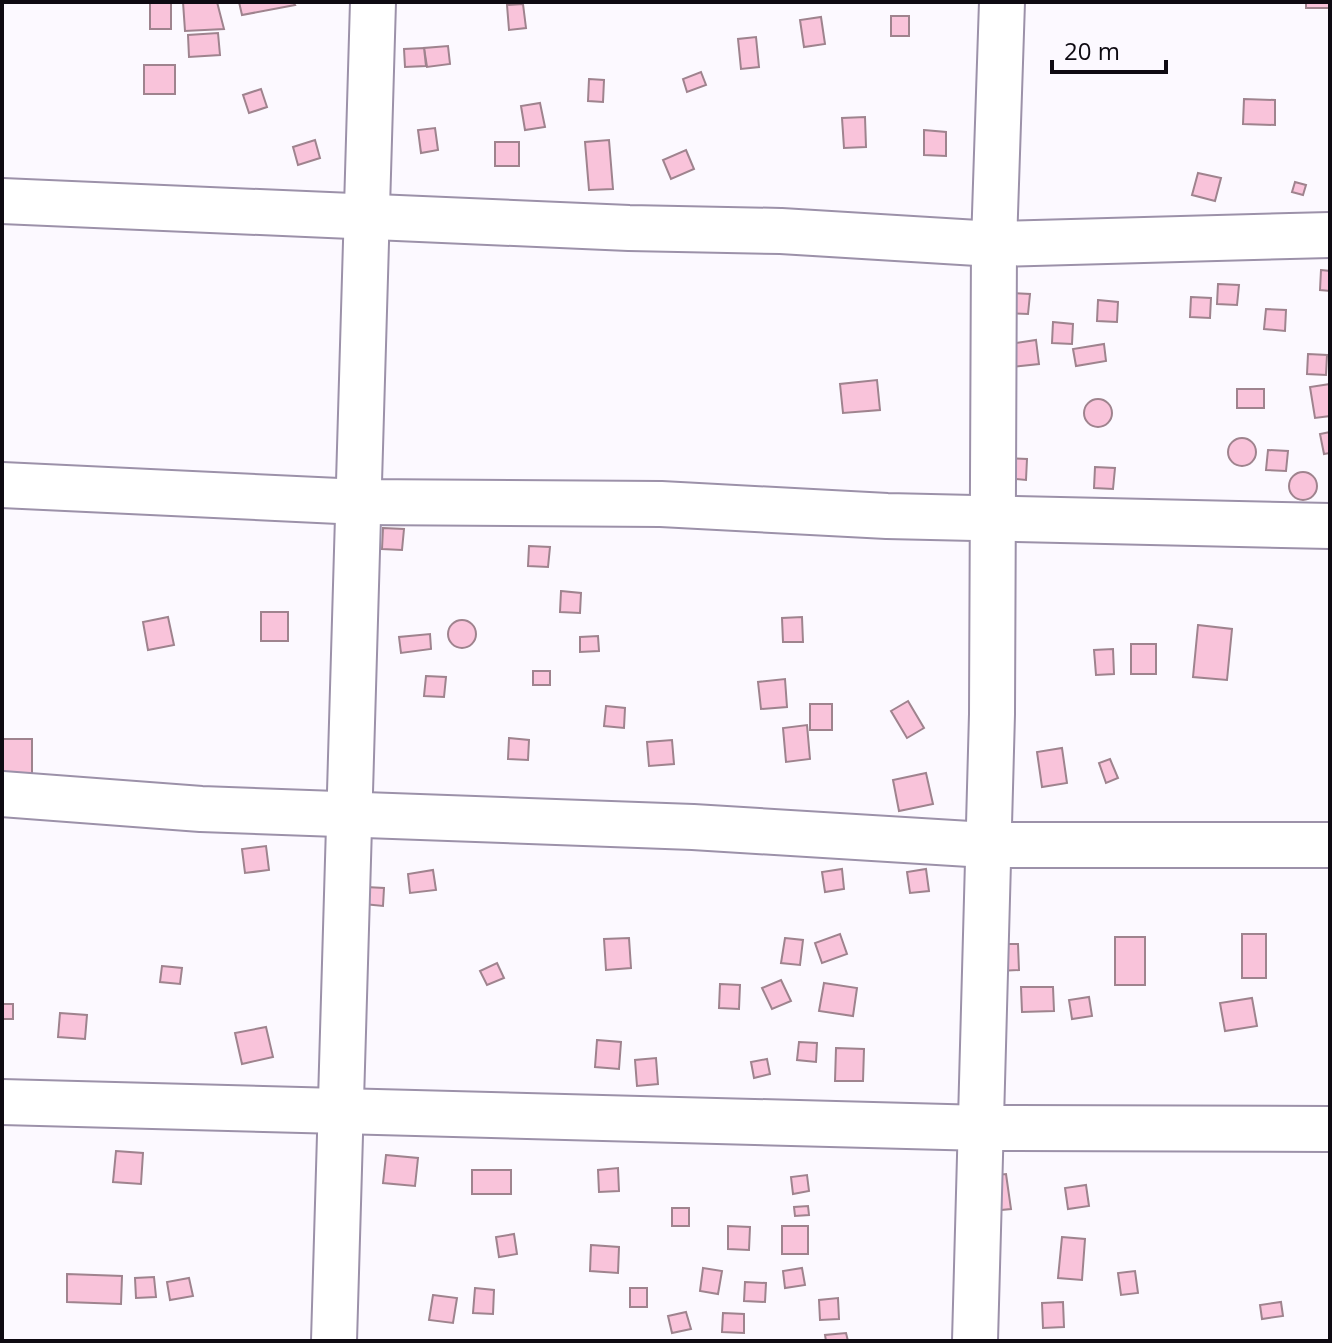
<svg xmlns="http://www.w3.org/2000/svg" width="1332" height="1343" viewBox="0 0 1332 1343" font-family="'Open Sans',sans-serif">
<rect width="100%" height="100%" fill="#fcf9ff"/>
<g fill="#f9c3da" stroke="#9f838e" stroke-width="2">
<rect x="150" y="2" width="21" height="27"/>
<polygon points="183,2 217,2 224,29 185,31"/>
<polygon points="239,2 293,2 295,5 242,15"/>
<rect x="1306" y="2" width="24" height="6"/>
<polygon points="523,4 526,28 509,30 507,5"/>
<rect x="891" y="16" width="18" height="20"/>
<polygon points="821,17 825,44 804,47 800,20"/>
<polygon points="218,33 220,55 189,57 188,35"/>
<polygon points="756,37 759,67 741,69 738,39"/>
<polygon points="448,46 450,64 427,67 424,48"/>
<polygon points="424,48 426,66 405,67 404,49"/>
<rect x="144" y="65" width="31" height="29"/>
<polygon points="701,72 706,85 687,92 683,79"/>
<polygon points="589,79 604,80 603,102 588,101"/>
<polygon points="261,89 267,107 249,113 243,95"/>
<polygon points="1244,99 1275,100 1275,125 1243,124"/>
<polygon points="540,103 545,127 525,130 521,106"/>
<polygon points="865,117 866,147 844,148 842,118"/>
<polygon points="435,128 438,150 421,153 418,130"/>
<polygon points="924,130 946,132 946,156 924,155"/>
<polygon points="315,140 320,158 298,165 293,147"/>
<polygon points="609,140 613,189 589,190 585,142"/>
<rect x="495" y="142" width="24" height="24"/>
<polygon points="686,150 694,169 671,179 663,160"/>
<polygon points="1198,173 1221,178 1215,201 1192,195"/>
<polygon points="1295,182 1306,185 1303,195 1292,192"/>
<polygon points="1321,270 1330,271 1330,291 1320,290"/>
<polygon points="1218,284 1239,285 1237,305 1217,304"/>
<polygon points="1009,293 1030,294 1028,314 1008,313"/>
<polygon points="1191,297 1211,298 1210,318 1190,317"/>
<polygon points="1098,300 1118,302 1117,322 1097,321"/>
<polygon points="1266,309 1286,310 1285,331 1264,329"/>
<polygon points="1053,322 1073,324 1072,344 1052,343"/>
<polygon points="1036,340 1039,364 1012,367 1009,344"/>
<polygon points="1104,344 1106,361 1076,366 1073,349"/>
<polygon points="1308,354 1327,355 1326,375 1307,374"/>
<polygon points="877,380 880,410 843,413 840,384"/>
<polygon points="1330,384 1330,416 1315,418 1310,387"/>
<rect x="1237" y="389" width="27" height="19"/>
<circle cx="1098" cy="413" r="14"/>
<polygon points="1330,432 1330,453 1324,454 1320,434"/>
<circle cx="1242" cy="452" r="14"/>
<polygon points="1268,450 1288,451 1286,471 1266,470"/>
<polygon points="1007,458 1027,459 1026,480 1006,478"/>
<polygon points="1095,467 1115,468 1113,489 1094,488"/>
<circle cx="1303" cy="486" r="14"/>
<polygon points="383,528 404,529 402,550 382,549"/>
<polygon points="529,546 550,547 548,567 528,566"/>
<polygon points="561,591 581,593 580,613 560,612"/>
<rect x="261" y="612" width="27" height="29"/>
<polygon points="168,617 174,645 148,650 143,622"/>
<polygon points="802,617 803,642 783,642 782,618"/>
<circle cx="462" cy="634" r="14"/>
<polygon points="1198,625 1232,629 1227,680 1193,677"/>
<polygon points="430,634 431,649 401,653 399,637"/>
<polygon points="598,636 599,651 580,652 580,637"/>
<rect x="1131" y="644" width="25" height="30"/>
<polygon points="1113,649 1114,674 1096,675 1094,650"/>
<rect x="533" y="671" width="17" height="14"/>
<polygon points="426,676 446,677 444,697 424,696"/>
<polygon points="785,679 787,707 761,709 758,682"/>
<polygon points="908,701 924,728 907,738 891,711"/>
<rect x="810" y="704" width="22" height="26"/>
<polygon points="606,706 625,708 624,728 604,726"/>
<polygon points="807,725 810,759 786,762 783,728"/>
<polygon points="509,738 529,740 528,760 508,759"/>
<rect x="2" y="739" width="30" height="35"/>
<polygon points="672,740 674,764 649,766 647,742"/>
<polygon points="1062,748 1067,783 1042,787 1037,752"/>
<polygon points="1110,759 1118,778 1106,783 1099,763"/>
<polygon points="926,773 933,804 899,811 893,780"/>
<polygon points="266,846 269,870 245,873 242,849"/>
<polygon points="842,869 844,889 825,892 822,872"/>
<polygon points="926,869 929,891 910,893 907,872"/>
<polygon points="433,870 436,890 410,893 408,874"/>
<polygon points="366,887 384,888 383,906 364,904"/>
<polygon points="840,934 847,954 822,963 815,943"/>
<rect x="1242" y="934" width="24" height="44"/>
<rect x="1115" y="937" width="30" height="48"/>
<polygon points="629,938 631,968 606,970 604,939"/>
<polygon points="785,938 803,940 800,965 781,963"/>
<polygon points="997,944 1018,944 1019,970 999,971"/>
<polygon points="497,963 504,978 487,985 480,971"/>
<polygon points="162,966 182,968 180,984 160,982"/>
<polygon points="781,980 791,1001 772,1009 762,988"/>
<polygon points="824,983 857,988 853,1016 819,1011"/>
<polygon points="720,984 740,985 739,1009 719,1008"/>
<polygon points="1021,987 1053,987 1054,1011 1022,1012"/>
<polygon points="1089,997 1092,1016 1072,1019 1069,1000"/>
<polygon points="1252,998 1257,1026 1225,1031 1220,1003"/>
<rect x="2" y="1004" width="11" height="15"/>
<polygon points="60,1013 87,1015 85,1039 58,1037"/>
<polygon points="266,1027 273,1057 242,1064 235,1033"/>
<polygon points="597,1040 621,1042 619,1069 595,1067"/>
<polygon points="799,1042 817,1043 816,1062 797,1060"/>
<polygon points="836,1048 864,1049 863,1081 835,1081"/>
<polygon points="656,1058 658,1084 637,1086 635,1060"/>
<polygon points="767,1059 770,1074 754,1078 751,1062"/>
<polygon points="116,1151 143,1153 141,1184 113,1182"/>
<polygon points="386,1155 418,1158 415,1186 383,1183"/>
<polygon points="618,1168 619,1191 599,1192 598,1170"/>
<rect x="472" y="1170" width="39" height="24"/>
<polygon points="1006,1174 1011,1209 991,1211 987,1176"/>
<polygon points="807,1175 809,1191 793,1194 791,1177"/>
<polygon points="1086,1185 1089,1206 1068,1209 1065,1188"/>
<polygon points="808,1206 809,1215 795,1216 794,1207"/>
<rect x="672" y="1208" width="17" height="18"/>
<polygon points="728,1226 750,1227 749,1250 728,1249"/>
<rect x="782" y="1226" width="26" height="28"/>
<polygon points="514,1234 517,1254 499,1257 496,1237"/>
<polygon points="1062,1237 1085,1239 1082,1280 1058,1278"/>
<polygon points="591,1245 619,1247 618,1273 590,1271"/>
<polygon points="703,1268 722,1271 718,1294 700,1291"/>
<polygon points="802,1268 805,1285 785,1288 783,1271"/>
<polygon points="1135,1271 1138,1293 1121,1295 1118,1273"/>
<polygon points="67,1274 122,1276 121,1304 67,1302"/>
<polygon points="154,1277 156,1297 136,1298 135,1278"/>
<polygon points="189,1278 193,1296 170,1300 167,1282"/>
<polygon points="745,1282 766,1283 765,1302 744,1301"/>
<polygon points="475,1288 494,1290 493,1314 473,1313"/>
<rect x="630" y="1288" width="17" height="19"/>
<polygon points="433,1295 457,1298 453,1323 429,1320"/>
<polygon points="838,1298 839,1319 820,1320 819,1300"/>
<polygon points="1063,1302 1064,1327 1043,1328 1042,1303"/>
<polygon points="1281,1302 1283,1316 1262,1319 1260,1305"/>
<polygon points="686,1312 691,1329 672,1333 668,1316"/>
<polygon points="723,1313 744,1314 744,1333 722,1332"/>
<polygon points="846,1333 848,1341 826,1341 825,1335"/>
</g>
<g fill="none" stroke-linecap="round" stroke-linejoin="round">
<g stroke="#9c91a9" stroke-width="48">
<g id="street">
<polyline points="2,201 629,228 781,231 994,244 1330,235"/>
<polyline points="2,485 360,502 661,504 887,516 1330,526"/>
<polyline points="2,794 201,809 693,827 986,845 1330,845"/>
<polyline points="2,1102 984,1128 1330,1129"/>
<polyline points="334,1341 373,2"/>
<polyline points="975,1341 992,714 994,244 1002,2"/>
</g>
</g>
<use href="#street" stroke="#fff" stroke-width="44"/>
</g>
<rect width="1332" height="1343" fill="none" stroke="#0e0a12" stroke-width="8"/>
<path d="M1052 60v12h114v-12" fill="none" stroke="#0e0a12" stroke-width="4"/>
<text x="1064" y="60" font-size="24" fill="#0e0a12" stroke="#fcf9ff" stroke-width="6" paint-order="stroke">20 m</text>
</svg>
